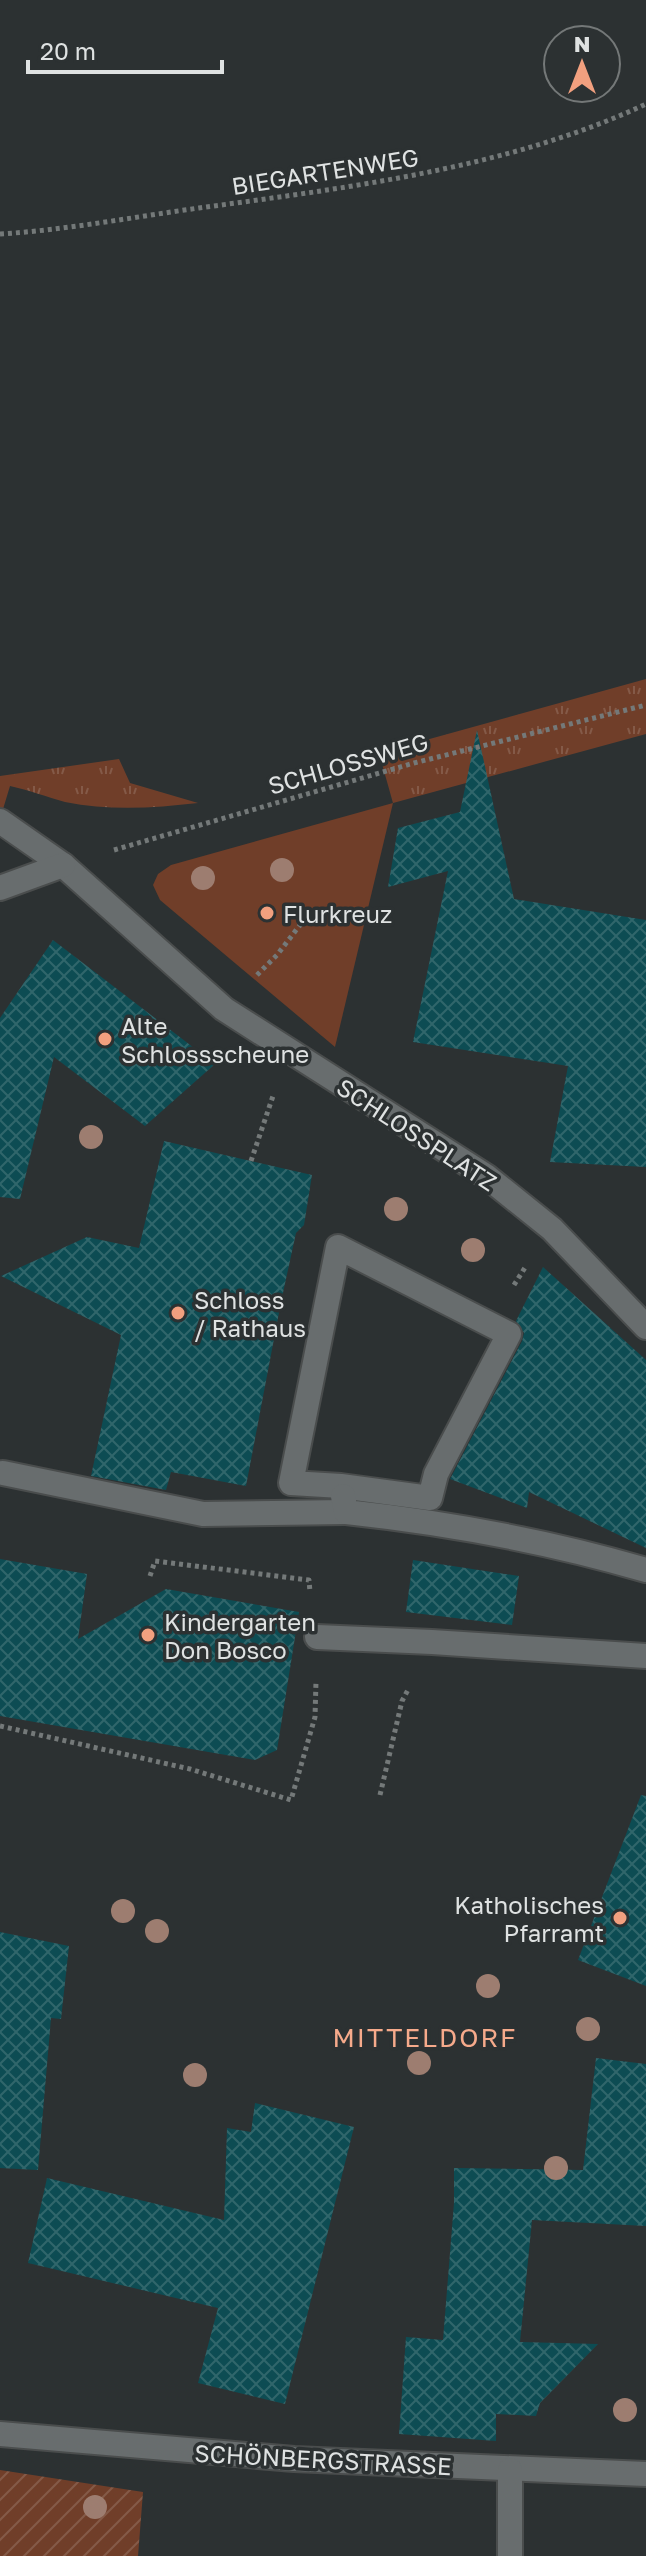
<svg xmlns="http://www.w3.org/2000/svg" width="646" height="2556" viewBox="0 0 646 2556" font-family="'Golos Text',sans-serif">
<defs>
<pattern id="grass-tufts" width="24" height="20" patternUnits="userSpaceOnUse" patternTransform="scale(2)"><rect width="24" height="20" fill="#703e29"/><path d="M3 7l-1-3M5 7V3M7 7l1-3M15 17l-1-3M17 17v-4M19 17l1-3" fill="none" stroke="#845a48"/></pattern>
<pattern id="garden-furrows" width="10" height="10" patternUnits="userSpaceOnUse" patternTransform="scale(2)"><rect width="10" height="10" fill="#703e29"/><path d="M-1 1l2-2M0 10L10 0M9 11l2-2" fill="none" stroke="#845a48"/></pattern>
<pattern id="building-cross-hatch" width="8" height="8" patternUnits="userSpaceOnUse" patternTransform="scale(2)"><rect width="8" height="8" fill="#0d4c53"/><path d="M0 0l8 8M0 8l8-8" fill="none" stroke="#30666b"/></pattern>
</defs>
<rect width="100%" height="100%" fill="#2c3132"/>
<g fill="url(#grass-tufts)">
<polygon points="646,679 646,734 393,803 379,753"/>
<path d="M119,759L130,783L198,803C154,808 110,811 65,802C47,797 29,790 10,786L0,819V776Z"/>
</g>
<polygon fill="#703e29" points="393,803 335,1047 160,900 153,885 158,874 171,865"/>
<polygon fill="url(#garden-furrows)" points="0,2470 143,2492 138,2556 0,2556"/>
<g fill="url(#building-cross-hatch)">
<polygon points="477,730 514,899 646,920 646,1167 550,1162 568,1066 413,1042 448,871 388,887 398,828 460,812"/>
<polygon points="53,940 215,1064 145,1126 54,1057 20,1199 0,1197 0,1018"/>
<polygon points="164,1141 312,1175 304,1225 296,1233 281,1302 246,1486 171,1472 166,1490 91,1476 121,1335 1,1276 87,1237 139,1248"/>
<polygon points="543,1267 646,1360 646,1548 529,1492 527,1508 450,1479 522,1341 524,1333 516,1321"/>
<polygon points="0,1559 87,1574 78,1639 166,1589 299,1612 277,1750 255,1760 0,1716"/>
<polygon points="413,1560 519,1576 512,1625 406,1612"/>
<polygon points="641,1795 646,1796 646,1986 578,1960"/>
<polygon points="0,1932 69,1946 61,2019 51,2018 38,2170 0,2168"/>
<polygon points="596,2058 646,2064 646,2226 532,2220 520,2342 598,2344 540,2403 536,2416 496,2414 496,2441 399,2434 406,2337 443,2340 454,2203 454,2168 583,2170"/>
<polygon points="255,2103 354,2127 285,2404 198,2383 218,2308 28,2263 47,2178 224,2220 227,2128 251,2132"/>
</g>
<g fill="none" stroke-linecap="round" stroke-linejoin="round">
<g stroke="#4a4d4d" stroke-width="28">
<g id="minor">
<polyline points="0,821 63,865 224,1009 486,1176 552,1229 646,1327"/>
<polyline points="0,888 63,865"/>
<polygon points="338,1247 509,1334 436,1474 430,1498 341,1486 291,1483"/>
<polyline points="3,1473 203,1514 346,1512"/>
<path d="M343,1496L346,1512C448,1523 547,1541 646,1570"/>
<polyline points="317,1637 432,1642 646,1656"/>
<polyline points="0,2434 294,2459 646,2474"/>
<polyline points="510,2470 510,2556"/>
</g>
</g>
<g stroke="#747979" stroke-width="5" stroke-dasharray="4 4" stroke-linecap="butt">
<path d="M0,234C66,230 133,217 199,208C346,188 510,168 646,104"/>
<polyline points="114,850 414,763 646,705"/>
<polyline points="257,975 277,955 310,912"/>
<polyline points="251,1161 274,1093"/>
<polyline points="514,1285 526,1266"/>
<polyline points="150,1576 155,1561 309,1580 310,1592"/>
<polyline points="0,1726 190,1769 291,1800 315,1717 316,1681"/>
<polyline points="380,1795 402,1701 409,1688"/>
</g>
<use href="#minor" stroke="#686d6e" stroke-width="24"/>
</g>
<g fill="#9d7d70">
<circle cx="282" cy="870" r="12"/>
<circle cx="203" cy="878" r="12"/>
<circle cx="91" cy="1137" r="12"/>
<circle cx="396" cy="1209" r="12"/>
<circle cx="473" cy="1250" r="12"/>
<circle cx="123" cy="1911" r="12"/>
<circle cx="157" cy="1931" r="12"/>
<circle cx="488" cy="1986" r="12"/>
<circle cx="588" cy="2029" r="12"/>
<circle cx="419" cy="2063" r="12"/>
<circle cx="195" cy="2075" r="12"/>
<circle cx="556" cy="2168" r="12"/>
<circle cx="625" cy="2410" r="12"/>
<circle cx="95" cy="2507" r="12"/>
</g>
<g fill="#f2a07f" stroke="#2c3132" stroke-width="3">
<circle cx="267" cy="913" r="8"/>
<circle cx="105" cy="1039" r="8"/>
<circle cx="178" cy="1313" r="8"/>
<circle cx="148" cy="1635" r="8"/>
<circle cx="620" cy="1918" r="8"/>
</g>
<g text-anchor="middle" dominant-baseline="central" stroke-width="7" stroke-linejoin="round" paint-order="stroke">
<g font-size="24" fill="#dfe2e2" stroke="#2c3132">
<text transform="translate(325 171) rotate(-9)">BIEGARTENWEG</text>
<text transform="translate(348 763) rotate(-16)">SCHLOSSWEG</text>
<text transform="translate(417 1134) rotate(33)">SCHLOSSPLATZ</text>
<text transform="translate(323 2459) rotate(3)">SCHÖNBERGSTRASSE</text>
</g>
<g font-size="24" fill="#dfe2e2" stroke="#2c3132" text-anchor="start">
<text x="283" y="913">Flurkreuz</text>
<text x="121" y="1025">Alte<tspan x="121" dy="28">Schlossscheune</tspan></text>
<text x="194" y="1299">Schloss<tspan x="194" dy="28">/ Rathaus</tspan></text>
<text x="164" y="1621">Kindergarten<tspan x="164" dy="28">Don Bosco</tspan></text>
<text x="604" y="1904" text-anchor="end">Katholisches<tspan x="604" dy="28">Pfarramt</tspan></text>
</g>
<g font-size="26" letter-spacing="2" fill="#f6aa8b" stroke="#2c3132">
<text x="425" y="2037">MITTELDORF</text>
</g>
</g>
<g transform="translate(582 64)"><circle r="38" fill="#2c3132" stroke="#747878" stroke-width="2"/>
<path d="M0-6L14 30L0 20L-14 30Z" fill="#f2a07f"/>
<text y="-12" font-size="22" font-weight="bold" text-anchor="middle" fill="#dfe2e2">N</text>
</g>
<path d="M28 60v12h194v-12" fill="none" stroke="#dfe2e2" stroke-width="4"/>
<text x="40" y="60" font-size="24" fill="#dfe2e2" stroke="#2c3132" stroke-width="6" paint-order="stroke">20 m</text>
</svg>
